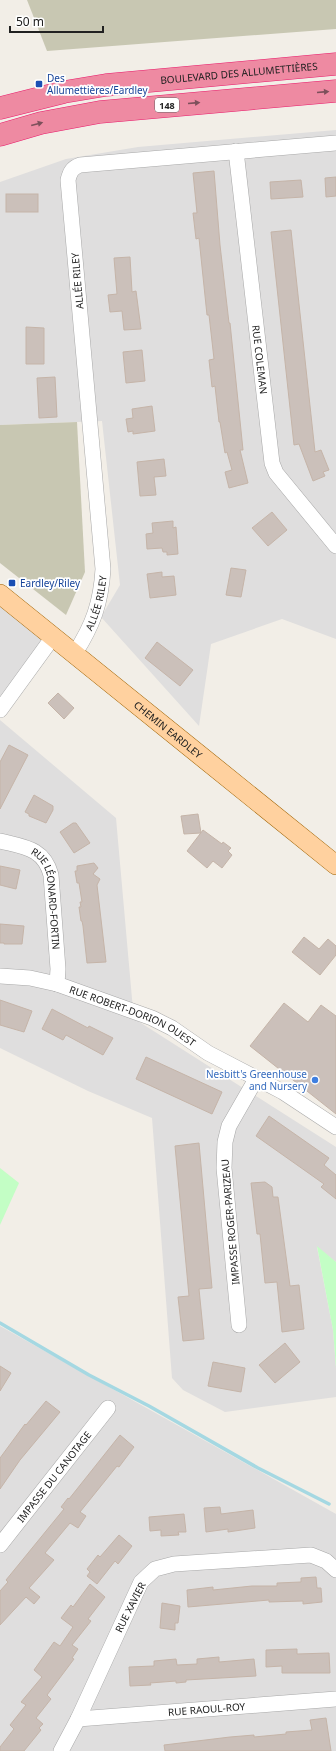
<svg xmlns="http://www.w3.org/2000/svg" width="336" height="1751" viewBox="0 0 336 1751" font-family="'Noto Sans',sans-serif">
<rect width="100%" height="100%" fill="#f2eee7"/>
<g fill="#dfdede">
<polygon points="336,130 336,639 282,619 211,644 199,726 101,617 120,585 102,421 0,425 0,182 66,159 138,147"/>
<polygon points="0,594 53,637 0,710"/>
<polygon points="0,720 116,818 133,1010 130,1016 336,1147 336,1262 317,1247 333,1330 336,1368 336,1397 225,1412 183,1390 172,1378 152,1118 88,1091 0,1048"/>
<polygon points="0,1326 336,1514 336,1751 0,1751"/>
</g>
<g fill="#c8c7b2">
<polygon points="27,0 336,0 336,29 47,51"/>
<polygon points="77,422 85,572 66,615 0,563 0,425"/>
</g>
<g fill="#c3fec5">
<polygon points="0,1168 19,1183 0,1225"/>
<polygon points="317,1246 336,1262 336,1368 333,1330"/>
</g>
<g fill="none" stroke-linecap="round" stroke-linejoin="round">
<polyline stroke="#a5d8e2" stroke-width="3.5" points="0,1323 89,1375 149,1406 258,1468 329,1504"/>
</g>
<g fill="#cbc0ba" stroke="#c5b4a8">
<polygon points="214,171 220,245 229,323 230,323 243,450 240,450 248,483 229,488 225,472 232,470 227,452 225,453 220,422 219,422 215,386 212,387 209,360 214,359 209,315 207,315 199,238 196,239 193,213 197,213 193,173"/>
<polygon points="336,177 336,196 326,197 325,178"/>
<polygon points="301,180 303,197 271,199 270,182"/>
<rect x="6" y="194" width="32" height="18"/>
<polygon points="291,230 315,452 321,450 329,470 323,472 325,476 313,481 299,444 294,445 271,232"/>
<polygon points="130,257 132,292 136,291 141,329 124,330 122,311 110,312 108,295 117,294 114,258"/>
<polygon points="26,327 44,328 44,364 26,364"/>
<polygon points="142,350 145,381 126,383 123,352"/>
<polygon points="55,377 57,417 39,418 37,378"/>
<polygon points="152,406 155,431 133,434 133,431 128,432 126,419 133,418 132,409"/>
<polygon points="164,459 166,476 154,477 156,495 140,496 137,462"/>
<polygon points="272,512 287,530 268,546 252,528"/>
<polygon points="173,521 173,528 176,527 178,554 167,555 167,552 163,552 162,548 147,549 146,534 153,533 152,523"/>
<polygon points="231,568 246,570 241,597 226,595"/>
<polygon points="162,572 162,577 174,576 176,595 150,598 147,574"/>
<polygon points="157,642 193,670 180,686 145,658"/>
<polygon points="58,693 74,708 64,719 48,703"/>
<polygon points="9,745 28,755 0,809 0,762"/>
<polygon points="34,795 53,806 53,810 46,823 29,816 29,814 25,812"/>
<polygon points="198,814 201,833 184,834 181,816"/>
<polygon points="73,823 76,823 90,843 74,853 60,832"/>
<polygon points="203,830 222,844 223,842 231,848 228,851 232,855 222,868 213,861 207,868 187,851"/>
<polygon points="94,863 98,868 93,874 100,879 97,885 106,962 87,963 83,926 82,921 81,921 79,907 81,907 80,902 82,902 79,883 77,883 75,871 77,871 77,866"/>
<polygon points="0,866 20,870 16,889 0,885"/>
<polygon points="0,924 24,926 22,944 4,944 4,943 0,943"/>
<polygon points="304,937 319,949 328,939 336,946 336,955 320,975 292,952"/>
<polygon points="0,1000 32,1011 24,1032 0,1025"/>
<polygon points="284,1003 308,1022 321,1005 336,1016 336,1114 250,1046"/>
<polygon points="52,1009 88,1028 89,1026 113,1038 103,1055 66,1035 63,1040 42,1029"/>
<polygon points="146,1057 222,1092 212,1114 136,1079"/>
<polygon points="269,1116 329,1158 324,1165 336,1175 336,1199 321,1187 324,1184 256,1136"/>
<polygon points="199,1143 212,1288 199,1289 204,1339 183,1341 178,1297 189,1296 175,1146"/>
<polygon points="265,1182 272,1187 273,1197 278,1197 290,1286 299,1285 304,1329 282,1332 277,1282 265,1283 260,1234 257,1234 251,1183"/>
<polygon points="285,1343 300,1362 275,1383 259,1365"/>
<polygon points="213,1362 245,1368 241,1392 208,1386"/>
<polygon points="0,1366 11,1373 0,1391"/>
<polygon points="46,1401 60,1412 20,1460 0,1489 0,1458 25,1424 26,1425"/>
<polygon points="120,1435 134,1447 119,1467 117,1466 80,1512 86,1516 78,1528 70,1523 45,1553 54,1560 29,1588 40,1597 34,1604 26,1597 0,1625 0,1591 8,1582 6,1580 64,1509 61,1507 68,1498 69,1499"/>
<polygon points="220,1507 221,1514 253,1510 255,1528 228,1532 228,1529 206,1532 204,1508"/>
<polygon points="184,1514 186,1532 178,1532 179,1535 161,1536 161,1530 150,1531 149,1517"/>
<polygon points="119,1535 132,1546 118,1564 115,1561 97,1584 87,1576 90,1572 87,1569 98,1555 100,1557"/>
<polygon points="316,1577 317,1588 321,1588 322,1602 303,1604 303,1601 269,1602 269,1600 188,1607 187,1590 213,1587 213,1590 252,1586 277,1586 277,1583 301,1582 301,1578"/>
<polygon points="90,1584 105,1597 88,1619 91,1621 72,1645 78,1649 72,1658 74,1659 47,1695 51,1699 36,1718 43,1724 39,1728 41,1730 24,1751 0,1751 0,1747 14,1729 10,1725 26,1705 21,1702 42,1677 34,1670 54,1642 60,1646 73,1627 61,1618 71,1605 73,1607"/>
<polygon points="162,1603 180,1606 178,1623 175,1623 175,1630 160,1628"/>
<polygon points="297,1649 297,1654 329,1653 330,1673 282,1673 282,1666 266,1667 266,1650"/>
<polygon points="219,1657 219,1662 254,1659 256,1676 186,1680 186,1682 176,1683 176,1681 150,1683 151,1685 130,1686 129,1667 154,1666 154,1661 176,1659 177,1665 197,1664 197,1659"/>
<polygon points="326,1718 331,1751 165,1751 164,1745 230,1737 254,1735 254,1737 286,1734 286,1732 312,1730 310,1720"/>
</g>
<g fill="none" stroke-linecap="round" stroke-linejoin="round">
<g stroke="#a8a8a8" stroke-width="16">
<g id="minor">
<path id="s1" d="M236,151L272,463L276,473L336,546"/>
<path id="s2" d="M75,653C93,625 101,603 103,569L68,180C70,172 72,168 80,165L336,143"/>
<polyline points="0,710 53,637"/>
<path id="s3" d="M0,841C24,847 44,848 51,875L58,969L57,984"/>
<path id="s4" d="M0,976L30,978L57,984L152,1018L172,1028L208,1053L283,1092L336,1127"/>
<polyline points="239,1325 224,1168 225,1142 229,1126 256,1079"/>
<path id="s5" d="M0,1545L108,1408"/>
<path id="s6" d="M78,1719L336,1699"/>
<polyline points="61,1751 78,1719 141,1582 155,1569 174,1564 311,1555 326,1561 336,1570"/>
</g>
</g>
<g stroke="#9e6200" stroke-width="20">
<g id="major">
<path id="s7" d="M0,594L336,865"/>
</g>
</g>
<g stroke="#e91c6c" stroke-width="23">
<g id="highway">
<path id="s8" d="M0,108L64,92L106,85L336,64"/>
<polyline points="0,135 41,123 100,112 336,91"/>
</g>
</g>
<use href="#minor" stroke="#fff" stroke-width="15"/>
<use href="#major" stroke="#ffd19f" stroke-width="19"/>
<use href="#highway" stroke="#ee8aa2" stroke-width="22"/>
</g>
<defs><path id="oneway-solid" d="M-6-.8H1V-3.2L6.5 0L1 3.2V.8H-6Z"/></defs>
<g fill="#7d505b">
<use href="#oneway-solid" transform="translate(323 92) rotate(-5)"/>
<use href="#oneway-solid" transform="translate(194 103) rotate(-5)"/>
<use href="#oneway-solid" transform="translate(37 124) rotate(-15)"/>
</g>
<g fill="#1a4fb4" stroke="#fff" stroke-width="1.5">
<rect x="35" y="80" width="8" height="8" rx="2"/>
<rect x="8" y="579" width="8" height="8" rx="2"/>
</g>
<circle fill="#3f7fe0" stroke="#fff" stroke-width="1.5" cx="315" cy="1080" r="4"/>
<g text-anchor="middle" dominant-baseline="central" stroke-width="3.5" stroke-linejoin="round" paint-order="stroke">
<rect fill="#fff" stroke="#646464" stroke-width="1" x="155" y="98" width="24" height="14" rx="3"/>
<g font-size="9" font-weight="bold" fill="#212121">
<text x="167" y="105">148</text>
</g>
<g font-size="10" fill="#212121" stroke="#fff">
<text stroke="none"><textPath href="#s8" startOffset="242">BOULEVARD DES ALLUMETTIÈRES</textPath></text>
<text transform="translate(77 281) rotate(-95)">ALLÉE RILEY</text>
<text stroke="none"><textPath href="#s1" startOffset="210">RUE COLEMAN</textPath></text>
<text stroke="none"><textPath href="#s2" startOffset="55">ALLÉE RILEY</textPath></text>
<text stroke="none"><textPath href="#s7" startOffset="216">CHEMIN EARDLEY</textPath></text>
<text stroke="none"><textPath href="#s3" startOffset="87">RUE LÉONARD-FORTIN</textPath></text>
<text stroke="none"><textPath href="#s4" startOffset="140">RUE ROBERT-DORION OUEST</textPath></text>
<text transform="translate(230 1222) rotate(-95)">IMPASSE ROGER-PARIZEAU</text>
<text stroke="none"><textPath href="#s5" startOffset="87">IMPASSE DU CANOTAGE</textPath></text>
<text transform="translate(130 1607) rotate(-63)">RUE XAVIER</text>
<text stroke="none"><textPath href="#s6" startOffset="129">RUE RAOUL-ROY</textPath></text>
</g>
<g font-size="10" fill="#164399" stroke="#fff" text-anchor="start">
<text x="47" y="78">Des<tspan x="47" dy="12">Allumettières/Eardley</tspan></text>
<text x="20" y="583">Eardley/Riley</text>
</g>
<g font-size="10" fill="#366cbe" stroke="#fff" text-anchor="end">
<text x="307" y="1074">Nesbitt's Greenhouse<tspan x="307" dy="12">and Nursery</tspan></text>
</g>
</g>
<path d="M10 26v6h93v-6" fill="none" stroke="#212121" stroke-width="2"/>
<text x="16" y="26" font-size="12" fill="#212121" stroke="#ffffff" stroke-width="3" paint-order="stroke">50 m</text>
</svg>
